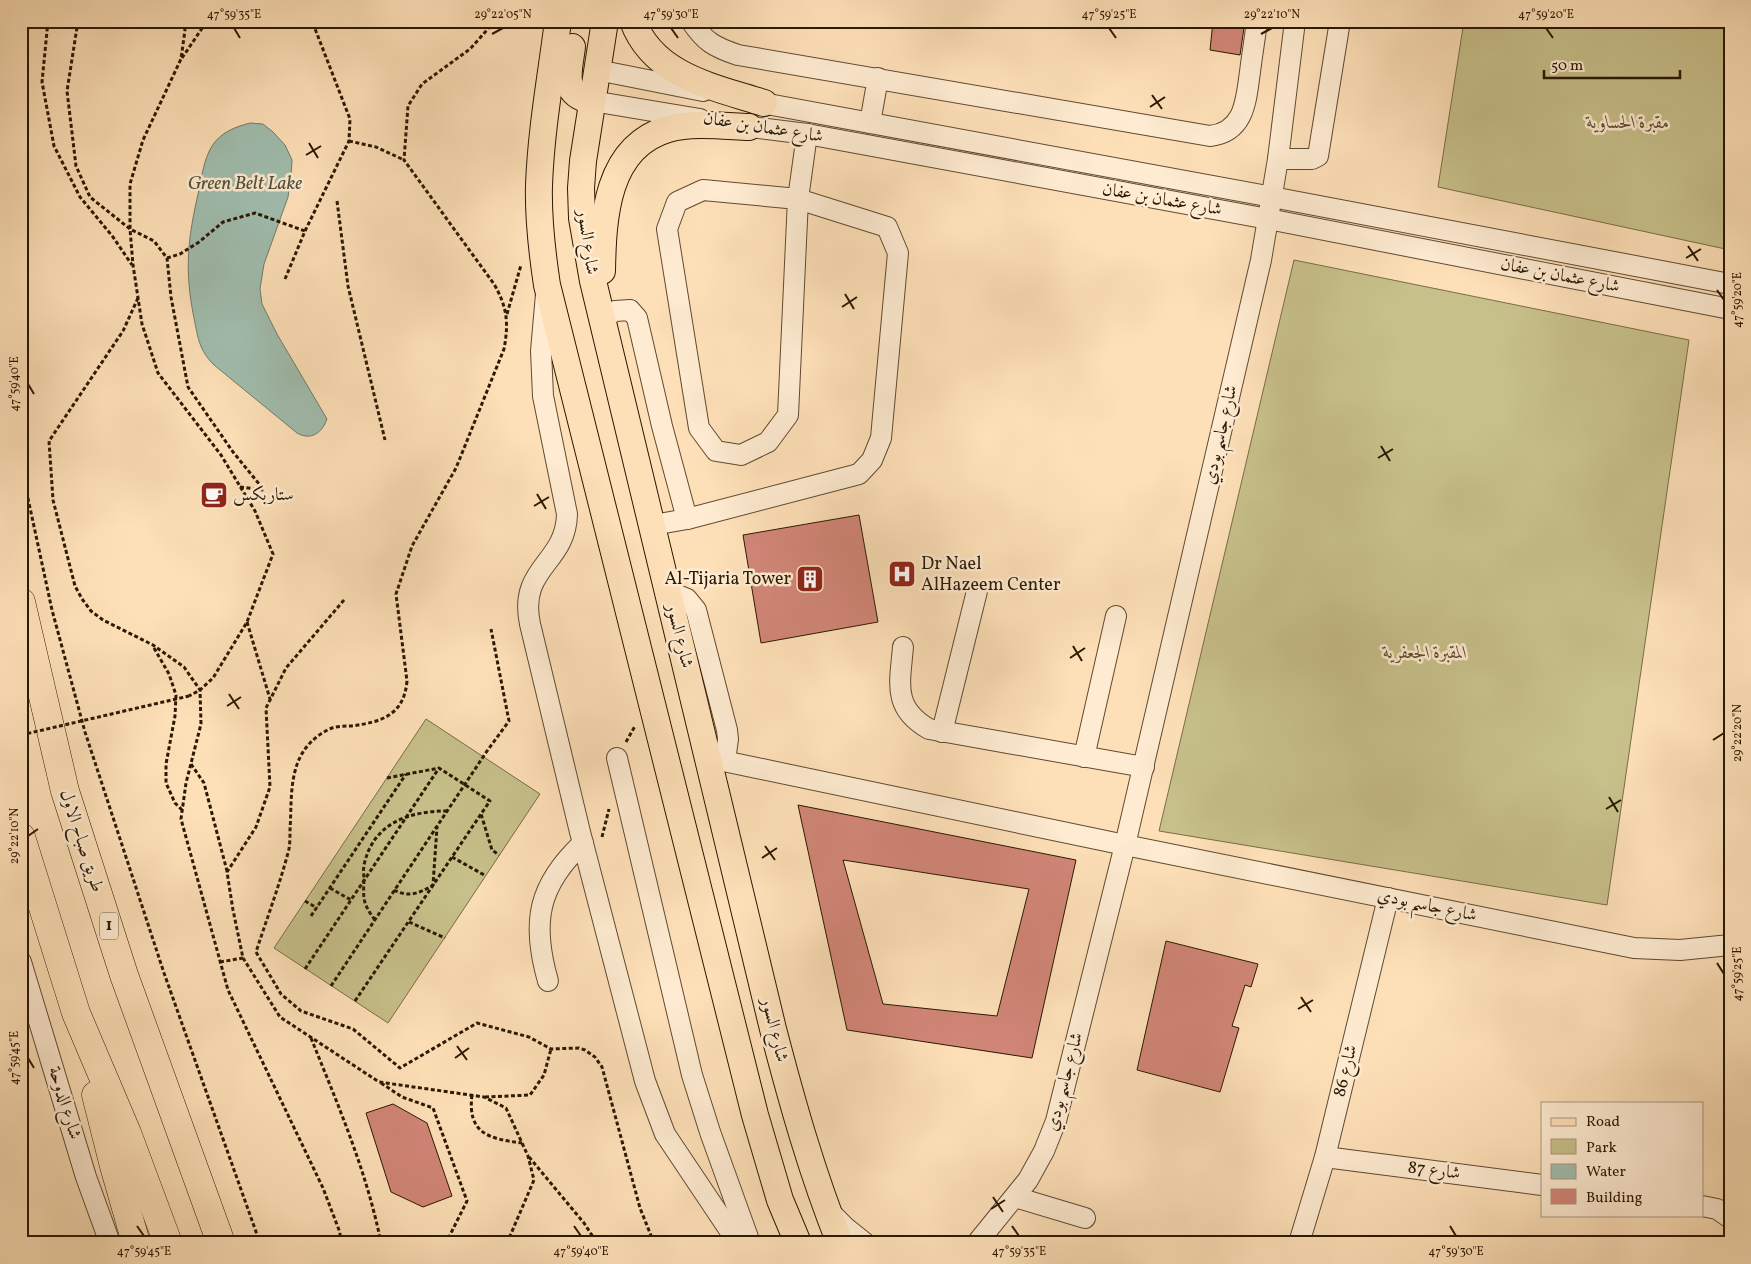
<svg xmlns="http://www.w3.org/2000/svg" width="1751" height="1264" viewBox="0 0 1751 1264" font-family="Vollkorn,Amiri,serif">
<rect width="100%" height="100%" fill="#fee0b8"/>
<filter id="stains"><feTurbulence type="fractalNoise" baseFrequency=".004" numOctaves="4"/><feColorMatrix values="0 0 0 0 .2 0 0 0 0 .09 0 0 0 0 .02 0 0 0 .5 -.17"/></filter>
<radialGradient id="worn" r=".72"><stop offset=".6" stop-color="#630" stop-opacity="0"/><stop offset="1" stop-color="#630" stop-opacity=".3"/></radialGradient>
<g fill="#c7c08a" stroke="#796c46">
<polygon points="1464,21 1730,21 1730,250 1438,187"/>
<polygon points="1294,260 1689,340 1607,905 1159,831"/>
<polygon points="426,719 540,794 388,1023 274,948"/>
</g>
<path fill="#a0bdae" stroke="#717b69" d="M250,123L263,124L273,132L285,145L292,160L291,176L288,197L264,264L260,289L262,304L277,334L327,419C322,433 311,441 297,433L214,365C199,350 198,338 194,318C184,269 188,237 199,190C202,175 204,159 212,146C221,132 235,127 250,123Z"/>
<g fill="#d28678" stroke="#2b1802" fill-rule="evenodd">
<polygon points="1213,21 1245,21 1240,55 1210,50"/>
<polygon points="859,515 878,622 761,643 743,535"/>
<path d="M798,805L1076,860L1032,1058L847,1030ZM843,860L1029,889L997,1016L883,1004Z"/>
<polygon points="1166,941 1258,964 1251,987 1245,985 1232,1026 1239,1028 1220,1092 1137,1070"/>
<polygon points="393,1104 427,1123 452,1196 423,1207 391,1192 366,1113"/>
</g>
<g fill="none" stroke-linecap="round" stroke-linejoin="round">
<g stroke="#604a30" stroke-width="22">
<g id="minor">
<path d="M691,21C705,42 714,47 738,55L1210,136C1245,132 1246,100 1250,72C1252,55 1255,38 1257,21"/>
<polyline points="597,70 703,91"/>
<polyline points="592,101 700,119"/>
<polyline points="751,101 1272,197 1730,284"/>
<polyline points="870,123 878,78"/>
<polyline points="736,125 807,134 1268,219 1730,309"/>
<polyline points="1278,159 1312,159 1318,156 1340,21"/>
<path d="M546,294L541,351L543,396L567,514C566,564 518,567 530,624L580,832L645,1081L665,1134L738,1243"/>
<polyline points="602,319 615,311 630,310 637,318 662,426 687,519"/>
<polyline points="653,525 687,519 859,474 872,460 881,438 898,253 887,227 798,199 703,190 677,202 667,229 699,428 716,451 741,455 768,442 788,415 798,199 807,134"/>
<polyline points="668,591 687,599 696,610 727,730 728,739 725,761"/>
<path d="M903,647C900,683 892,708 929,729L1144,767"/>
<polyline points="942,732 977,591"/>
<polyline points="1084,757 1116,616"/>
<polyline points="617,758 692,1075 710,1132 750,1243"/>
<polyline points="709,758 1125,845 1634,948 1680,950 1730,945"/>
<polyline points="21,962 86,1177 110,1243"/>
<path d="M548,981C531,922 538,885 583,843"/>
<polyline points="1325,1157 1542,1185"/>
<polyline points="1015,1197 1085,1218"/>
<polyline points="1702,1206 1717,1209 1730,1218"/>
<polyline points="831,1213 845,1227 865,1243"/>
<polyline points="977,1243 1028,1180 1044,1151 1056,1121 1125,845 1261,260 1278,159 1295,21"/>
<polyline points="1299,1243 1325,1157 1388,898"/>
</g>
</g>
<g stroke="#2b1802" stroke-width="28">
<g id="major">
<path d="M558,21C551,76 541,130 539,185C538,219 542,252 547,285L755,1115L780,1200L798,1243"/>
<path d="M605,21L583,161L581,188L582,218L593,281L773,1029C792,1102 812,1173 840,1243"/>
<path d="M633,21C653,76 714,87 764,103"/>
<path d="M572,47C569,72 560,94 592,101"/>
<path d="M602,271C603,218 606,147 668,129C692,122 724,126 749,127"/>
</g>
</g>
<g stroke="#2b1802" stroke-width="29">
<g id="highway">
<polyline points="21,602 65,791 124,975 221,1243"/>
<polyline points="21,837 76,1013 127,1133 168,1243"/>
<polyline points="96,1095 114,1166 136,1243"/>
</g>
</g>
<g stroke="#2b1802" stroke-width="3" stroke-dasharray="4 2.5" stroke-linecap="butt">
<polyline points="48,21 42,82 54,146 80,197 113,237 132,265"/>
<polyline points="78,21 67,91 76,166 90,197 130,229 154,241 167,258 171,297 188,387 233,452 264,490"/>
<polyline points="183,21 185,30 181,59 143,140 130,184 130,229 133,265 142,324 158,373 221,455 255,511 273,554 247,622 213,678 200,690 189,696"/>
<path d="M495,21L470,49L422,84L408,106L404,160L494,284C507,307 509,322 504,349L456,468L412,546L396,594L407,681C404,715 382,722 351,726C345,726 338,726 332,728C324,731 316,737 310,743C288,766 292,801 290,830C290,836 290,843 289,849C280,884 267,918 256,952L281,994L301,1011L353,1029L400,1068L477,1023L529,1037L551,1049L579,1048L585,1050L595,1057L602,1067L640,1208L654,1243"/>
<polyline points="182,58 207,21"/>
<polyline points="349,141 376,147 404,160"/>
<polyline points="337,201 348,286 385,440"/>
<polyline points="167,258 180,254 199,242 223,222 255,213 305,231"/>
<polyline points="285,279 305,231 349,141 350,119 312,21"/>
<polyline points="138,298 123,331 49,441 53,500 75,586 82,599 91,611 103,620 153,645 184,667 200,690 201,724 186,783 181,819 228,990 323,1188 339,1230 342,1243"/>
<polyline points="507,314 521,265"/>
<polyline points="21,466 52,610 85,732 164,973 260,1243"/>
<polyline points="240,487 264,490"/>
<polyline points="344,600 286,668 266,708 270,787 256,827 227,872 233,910 243,958 280,1017 379,1082 484,1097 506,1108 528,1156 534,1180 507,1243"/>
<polyline points="247,622 270,699"/>
<polyline points="154,648 169,674 176,695 175,716 166,764 166,783 175,803 182,810"/>
<polyline points="626,742 635,726"/>
<polyline points="191,764 204,783 227,871"/>
<polyline points="387,778 439,768 490,801 481,814 492,850 499,855"/>
<polyline points="602,837 609,809"/>
<polyline points="452,857 486,876"/>
<polyline points="330,888 351,900"/>
<path d="M394,890C409,898 420,893 433,885L437,827"/>
<polyline points="305,901 317,908"/>
<polyline points="311,916 406,774"/>
<path d="M375,920C363,904 363,899 364,880C364,875 363,870 364,865C373,823 409,811 447,811"/>
<polyline points="409,922 445,938"/>
<polyline points="220,962 243,958"/>
<polyline points="305,969 439,768"/>
<polyline points="331,986 487,751 509,721 491,629"/>
<polyline points="355,1001 481,814"/>
<path d="M311,1038C338,1105 367,1172 381,1243"/>
<polyline points="381,1083 402,1097 433,1108 467,1201 446,1243"/>
<path d="M472,1095C467,1134 490,1139 522,1143"/>
<polyline points="485,1097 530,1095 544,1075 551,1049"/>
<polyline points="529,1157 584,1223 597,1243"/>
</g>
<use href="#minor" stroke="#feebd1" stroke-width="20"/>
<use href="#major" stroke="#fee0b8" stroke-width="26"/>
<use href="#highway" stroke="#fee0b8" stroke-width="28"/>
<polyline stroke="#2b1802" stroke-width="3" stroke-dasharray="4 2.5" stroke-linecap="butt" points="21,735 189,696"/>
</g>
<path fill="none" stroke="#2b1802" stroke-width="2" d="M234,28L240,38M671,28L678,38M1109,28L1116,38M1546,28L1553,38M492,34L503,28M1261,34L1272,28M1152,95L1162,109M1150,107L1165,97M309,143L318,158M306,155L321,146M1688,246L1698,261M1686,258L1701,249M1717,290L1724,300M845,294L854,309M842,307L857,297M28,384L34,394M1381,446L1390,461M1378,458L1393,449M537,494L546,509M534,506L549,497M1073,646L1082,661M1070,658L1085,648M229,694L239,709M227,706L241,697M1713,740L1724,733M1609,797L1618,812M1606,809L1621,800M28,836L38,829M765,846L775,860M762,858L777,848M1717,963L1724,974M1301,997L1311,1012M1298,1009L1313,1000M457,1046L467,1060M28,1058L34,1068M455,1058L469,1048M993,1197L1003,1212M991,1209L1005,1200M137,1226L144,1236M574,1226L581,1236M1012,1226L1019,1236M1450,1226L1456,1236"/>
<defs>
<g id="cafe-square" transform="scale(1.4375)"><rect x="-9" y="-9" width="18" height="18" rx="4" fill="#8f2418" stroke="#feebd1"/><path d="M-5.5-4.5H6V0H3Q3 3.5 0 3.5H-2.5Q-5.5 3.5-5.5 0ZM3-3.2v2h1.7v-2ZM-6 4.5H4V6H-6Z" fill="#fff"/></g>
<g id="hospital-square" transform="scale(1.4375)"><rect x="-9" y="-9" width="18" height="18" rx="4" fill="#8f2418" stroke="#feebd1"/><path d="M-5-5h3v3.5h4V-5h3V5h-3V1.5h-4V5h-3Z" fill="#fff"/></g>
<g id="building-square" transform="scale(1.4375)"><rect x="-9" y="-9" width="18" height="18" rx="4" fill="#8f2418" stroke="#feebd1"/><path d="M-4-6H4V6H1V3H-1V6H-4ZM-2.5-4.3h1.7v1.8h-1.7ZM.8-4.3h1.7v1.8H.8ZM-2.5-1h1.7V.8h-1.7ZM.8-1h1.7V.8H.8Z" fill="#fff"/></g>
</defs>
<g fill-rule="evenodd">
<use href="#cafe-square" x="214" y="495"/>
<use href="#hospital-square" x="902" y="574"/>
<use href="#building-square" x="810" y="579"/>
</g>
<g text-anchor="middle" dominant-baseline="central" stroke-width="5" stroke-linejoin="round" paint-order="stroke">
<rect fill="#feebd1" stroke="#6a5740" stroke-width="1" x="100" y="912.5" width="18" height="27" rx="4"/>
<g font-size="16" font-weight="bold" fill="#2b1802">
<text x="109" y="926">1</text>
</g>
<g font-size="18" font-style="italic" fill="#5a4a2b" stroke="#feebd1">
<text x="1628" y="123">مقبرة الحساوية</text>
<text x="1425" y="653">المقبرة الجعفرية</text>
</g>
<g font-size="18" fill="#2b1802" stroke="#feebd1">
<text transform="translate(763 128) rotate(9)">شارع عثمان بن عفان</text>
<text transform="translate(1162 200) rotate(10)">شارع عثمان بن عفان</text>
<text transform="translate(587 242) rotate(82)">شارع السور</text>
<text transform="translate(1560 276) rotate(11)">شارع عثمان بن عفان</text>
<text transform="translate(1221 435) rotate(-77)">شارع جاسم بودي</text>
<text transform="translate(679 636) rotate(76)">شارع السور</text>
<text transform="translate(81 841) rotate(72)">طريق صباح الاول</text>
<text transform="translate(1427 906) rotate(12)">شارع جاسم بودي</text>
<text transform="translate(774 1030) rotate(76)">شارع السور</text>
<text transform="translate(1346 1071) rotate(-76)">شارع 86</text>
<text transform="translate(1065 1082) rotate(-75)">شارع جاسم بودي</text>
<text transform="translate(64 1103) rotate(73)">شارع الدوحة</text>
<text transform="translate(1434 1171) rotate(7)">شارع 87</text>
</g>
<g font-size="18" fill="#2b1802" stroke="#feebd1" text-anchor="start">
<text x="233" y="495">ستاربكس</text>
<text x="921" y="564">Dr Nael<tspan x="921" dy="21">AlHazeem Center</tspan></text>
<text x="791" y="579" text-anchor="end">Al-Tijaria Tower</text>
</g>
<g font-size="19" font-style="italic" fill="#54523e" stroke="#feebd1">
<text x="245" y="184">Green Belt Lake</text>
</g>
</g>
<rect width="1751" height="1264" fill="none" stroke="#fee0b8" stroke-width="55"/>
<rect x="1541" y="1102" width="162" height="115" fill="#feebd1" stroke="#aa977e"/>
<rect x="1551" y="1118" width="25" height="8" fill="#fee0b8" stroke="#aa977e"/>
<text x="1586" y="1126" font-size="15" fill="#2b1802">Road</text>
<rect x="1551" y="1139" width="25" height="15" fill="#c7c08a" stroke="#aa977e"/>
<text x="1586" y="1152" font-size="15" fill="#2b1802">Park</text>
<rect x="1551" y="1164" width="25" height="15" fill="#a0bdae" stroke="#aa977e"/>
<text x="1586" y="1176" font-size="15" fill="#2b1802">Water</text>
<rect x="1551" y="1189" width="25" height="15" fill="#d28678" stroke="#aa977e"/>
<text x="1586" y="1202" font-size="15" fill="#2b1802">Building</text>
<path d="M1544 70v8h136v-8" fill="none" stroke="#2b1802" stroke-width="2.5"/>
<text x="1551" y="70" font-size="15" fill="#2b1802" stroke="#feebd1" stroke-width="4" paint-order="stroke">50 m</text>
<rect x="28" y="28" width="1696" height="1208" fill="none" stroke="#2b1802" stroke-width="2"/>
<g font-size="12" text-anchor="middle" fill="#2b1802">
<text x="234" y="18">47°59'35"E</text>
<text x="503" y="18">29°22'05"N</text>
<text x="671" y="18">47°59'30"E</text>
<text x="1109" y="18">47°59'25"E</text>
<text x="1272" y="18">29°22'10"N</text>
<text x="1546" y="18">47°59'20"E</text>
<text transform="translate(1737 300) rotate(-90)" y="4">47°59'20"E</text>
<text transform="translate(14 384) rotate(-90)" y="4">47°59'40"E</text>
<text transform="translate(1737 733) rotate(-90)" y="4">29°22'20"N</text>
<text transform="translate(14 836) rotate(-90)" y="4">29°22'10"N</text>
<text transform="translate(1737 974) rotate(-90)" y="4">47°59'25"E</text>
<text transform="translate(14 1058) rotate(-90)" y="4">47°59'45"E</text>
<text x="144" y="1255">47°59'45"E</text>
<text x="581" y="1255">47°59'40"E</text>
<text x="1019" y="1255">47°59'35"E</text>
<text x="1456" y="1255">47°59'30"E</text>
</g>
<rect width="100%" height="100%" filter="url(#stains)"/>
<rect width="100%" height="100%" fill="url(#worn)"/>
</svg>
